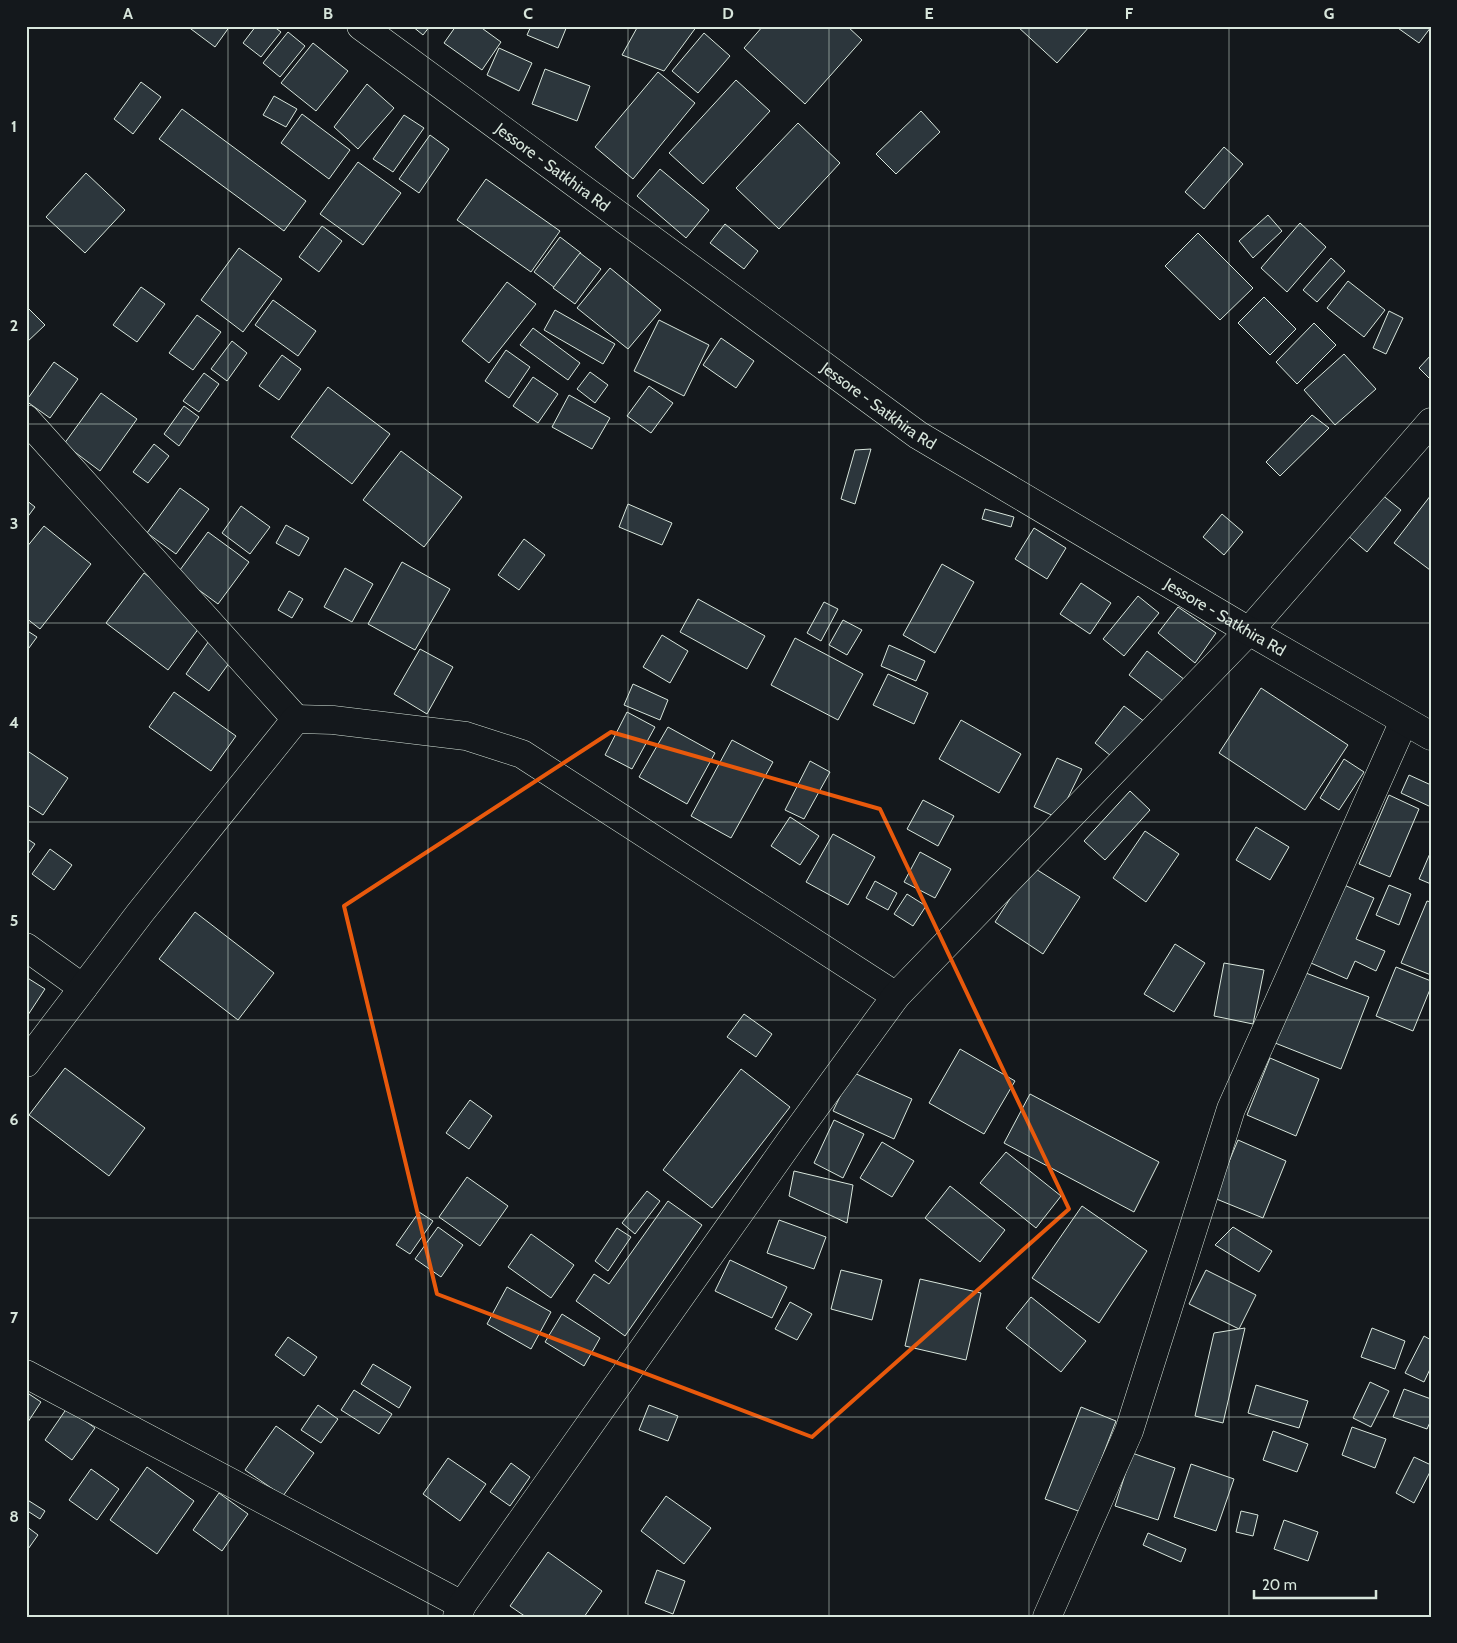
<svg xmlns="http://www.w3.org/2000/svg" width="1457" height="1643" viewBox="0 0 1457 1643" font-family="Cabin,sans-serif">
<rect width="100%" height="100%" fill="#14181c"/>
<g fill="#2c363c" stroke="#d8e6dc">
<polygon points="187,26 230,26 215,47"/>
<polygon points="256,26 273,26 281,32 261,57 243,43"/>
<polygon points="412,26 430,26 423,35"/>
<polygon points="456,26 479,26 501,42 482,70 444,43"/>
<polygon points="531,26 567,26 558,48 527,35"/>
<polygon points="638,26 697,26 664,71 622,55"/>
<polygon points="763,26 847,26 862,40 805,104 744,48"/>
<polygon points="1017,26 1090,26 1057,63"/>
<polygon points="1395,26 1431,26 1431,27 1419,43"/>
<polygon points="288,32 305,46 280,77 263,63"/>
<polygon points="704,33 730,56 698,93 672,71"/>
<polygon points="313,43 348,71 316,111 281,83"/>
<polygon points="499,48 532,63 519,91 487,75"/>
<polygon points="545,69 590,86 577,121 532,104"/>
<polygon points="658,72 695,103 633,179 595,147"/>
<polygon points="736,80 770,111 703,184 669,153"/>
<polygon points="141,82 161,97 133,134 114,119"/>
<polygon points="367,84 394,108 358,149 334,127"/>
<polygon points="274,96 297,109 286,127 263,115"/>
<polygon points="182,109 306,201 284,231 159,139"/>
<polygon points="921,111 940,132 896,174 876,154"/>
<polygon points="302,114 350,150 329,179 281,143"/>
<polygon points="404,115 424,128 393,172 373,159"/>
<polygon points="798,123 840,163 779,229 736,188"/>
<polygon points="430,135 449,149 419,193 399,179"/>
<polygon points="1224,147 1243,164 1204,209 1185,192"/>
<polygon points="358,162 401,193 363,245 320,214"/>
<polygon points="660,169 709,210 686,238 637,196"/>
<polygon points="86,173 125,210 85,253 46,217"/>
<polygon points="486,179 560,231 531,272 457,220"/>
<polygon points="1268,215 1282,231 1253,258 1239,241"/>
<polygon points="1300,223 1326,247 1287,292 1261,268"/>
<polygon points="725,224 758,251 744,269 710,243"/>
<polygon points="322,226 342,241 319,272 299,257"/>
<polygon points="1198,233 1253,288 1220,320 1165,266"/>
<polygon points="560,237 581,253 555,288 534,272"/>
<polygon points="239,248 282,279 243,332 201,300"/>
<polygon points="580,253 601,269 575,304 553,288"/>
<polygon points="1331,258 1345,271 1317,302 1303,290"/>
<polygon points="610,268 661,310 628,349 577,308"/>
<polygon points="1348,281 1385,310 1364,337 1327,308"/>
<polygon points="507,282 536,304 489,363 462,341"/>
<polygon points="141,287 165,304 137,342 113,325"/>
<polygon points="1264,297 1296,329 1270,355 1238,323"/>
<polygon points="273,300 316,331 298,356 255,325"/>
<polygon points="26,306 45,325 26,343"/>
<polygon points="555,310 615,344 603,364 544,330"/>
<polygon points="1389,311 1403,318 1386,354 1373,348"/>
<polygon points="197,315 221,332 193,370 169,353"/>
<polygon points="659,320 709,345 684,396 634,371"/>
<polygon points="1314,323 1336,345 1297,384 1276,362"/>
<polygon points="533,328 580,363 568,380 520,345"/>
<polygon points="721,338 754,361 736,388 703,365"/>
<polygon points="232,341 247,353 227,381 211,369"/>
<polygon points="506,350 530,367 509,398 485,381"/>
<polygon points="1344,354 1376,389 1335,425 1304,390"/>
<polygon points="282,355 301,369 279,400 259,386"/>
<polygon points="1431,355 1431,380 1419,368"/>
<polygon points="54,362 78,379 50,418 26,401"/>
<polygon points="590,372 608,385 595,403 577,389"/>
<polygon points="204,373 219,384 199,412 183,401"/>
<polygon points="533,377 558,394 538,423 513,406"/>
<polygon points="649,386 673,403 651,433 627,416"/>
<polygon points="328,387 390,434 352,484 291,437"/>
<polygon points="101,393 137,419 100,471 64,444"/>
<polygon points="569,395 610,418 592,449 552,427"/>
<polygon points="184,406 199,417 179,446 164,434"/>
<polygon points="1312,415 1329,428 1280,476 1266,462"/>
<polygon points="154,444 169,456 148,483 133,472"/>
<polygon points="871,449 855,504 841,499 855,450"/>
<polygon points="401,451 462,497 424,547 363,500"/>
<polygon points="180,488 209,509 176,554 147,533"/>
<polygon points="1381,494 1401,510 1367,552 1347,535"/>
<polygon points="1431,495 1431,569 1430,570 1394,543"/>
<polygon points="26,500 35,507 26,519"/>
<polygon points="628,504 672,523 662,545 619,527"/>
<polygon points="241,506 270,527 250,554 222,533"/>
<polygon points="985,509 1014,517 1011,527 982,519"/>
<polygon points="1222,514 1243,532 1224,555 1203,537"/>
<polygon points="286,525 309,538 299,556 276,543"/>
<polygon points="44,526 91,564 40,629 26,618 26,548"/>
<polygon points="1034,528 1066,548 1047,579 1015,559"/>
<polygon points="208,532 249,562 218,604 177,574"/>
<polygon points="524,539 545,555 519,590 498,575"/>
<polygon points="402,562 450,589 415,650 368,624"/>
<polygon points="942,564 974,582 935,653 903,635"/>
<polygon points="345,568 373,584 352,622 324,607"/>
<polygon points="144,573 205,620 168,670 106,623"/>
<polygon points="1081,583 1111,603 1090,634 1060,614"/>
<polygon points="289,591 303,599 292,618 278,610"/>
<polygon points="1138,596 1159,613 1124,656 1103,639"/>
<polygon points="698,599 765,636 747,669 680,632"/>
<polygon points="824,602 838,609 821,641 807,633"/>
<polygon points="1178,607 1216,633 1195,663 1158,633"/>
<polygon points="843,620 862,630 847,655 829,645"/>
<polygon points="26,630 37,637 26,652"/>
<polygon points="213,635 237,652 209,691 186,674"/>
<polygon points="662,635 688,651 670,683 643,667"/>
<polygon points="795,638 863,674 838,720 771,685"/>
<polygon points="889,645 925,661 916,681 881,666"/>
<polygon points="420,649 453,667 427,714 394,694"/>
<polygon points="1147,651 1189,683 1171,707 1129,675"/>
<polygon points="888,674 928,693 914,724 873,705"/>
<polygon points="633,684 668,700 660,720 624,705"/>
<polygon points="1261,688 1348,745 1305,810 1219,753"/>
<polygon points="174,692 236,736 211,771 149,727"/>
<polygon points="1124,706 1145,722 1116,760 1095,743"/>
<polygon points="627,712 655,727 632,769 605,755"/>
<polygon points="961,720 1021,754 999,793 939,759"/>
<polygon points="668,727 715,753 687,804 639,777"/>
<polygon points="732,740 773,762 731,838 691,816"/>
<polygon points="26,750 68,778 43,815 26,804"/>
<polygon points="1057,758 1082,769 1058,818 1034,807"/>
<polygon points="1344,759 1364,772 1339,810 1320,798"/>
<polygon points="810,761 830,772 804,819 785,810"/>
<polygon points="1409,775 1431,785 1431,807 1401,793"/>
<polygon points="1130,791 1150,810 1105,860 1084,841"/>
<polygon points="1389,795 1419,809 1390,877 1359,864"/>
<polygon points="923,800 954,816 938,846 907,829"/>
<polygon points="790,817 819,836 800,865 771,846"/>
<polygon points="1256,827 1289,847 1270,880 1236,860"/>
<polygon points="1145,831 1179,854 1146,902 1113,878"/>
<polygon points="833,834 875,857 848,905 806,882"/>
<polygon points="26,838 35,844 26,857"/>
<polygon points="50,849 72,865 54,890 32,874"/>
<polygon points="1431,851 1431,884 1419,879"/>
<polygon points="920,852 951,869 935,898 904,882"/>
<polygon points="1031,866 1080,897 1043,954 995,922"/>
<polygon points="875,881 897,893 888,910 866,898"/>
<polygon points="1335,881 1374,898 1356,939 1385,951 1376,971 1355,961 1347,979 1302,959"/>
<polygon points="1389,885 1411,894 1399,925 1376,915"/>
<polygon points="907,894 926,906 913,926 894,914"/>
<polygon points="1427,901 1431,902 1431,975 1401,963"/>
<polygon points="195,912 274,973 238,1020 159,959"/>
<polygon points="1175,944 1205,963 1174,1012 1144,994"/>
<polygon points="1224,963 1264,970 1253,1024 1214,1016"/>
<polygon points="1396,967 1431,981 1431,987 1413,1031 1376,1016"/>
<polygon points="1298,970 1369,997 1341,1069 1270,1041"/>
<polygon points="26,977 45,989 26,1018"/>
<polygon points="744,1014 772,1034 756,1057 727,1037"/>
<polygon points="960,1049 1015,1081 984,1134 929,1103"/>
<polygon points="1270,1058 1319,1079 1296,1136 1247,1115"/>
<polygon points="65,1068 145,1128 109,1176 29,1115"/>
<polygon points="741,1069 790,1107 712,1208 663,1170"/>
<polygon points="852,1072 912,1099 894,1139 833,1111"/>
<polygon points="1030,1094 1159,1162 1134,1212 1004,1143"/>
<polygon points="470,1100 492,1116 469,1149 446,1133"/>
<polygon points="834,1120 864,1134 843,1178 814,1163"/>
<polygon points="1238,1140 1286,1161 1263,1218 1214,1198"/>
<polygon points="882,1142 914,1161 892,1197 860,1178"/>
<polygon points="1006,1152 1061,1196 1036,1228 980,1183"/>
<polygon points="794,1171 853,1185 847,1223 789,1196"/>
<polygon points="467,1177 508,1206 480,1246 439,1217"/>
<polygon points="950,1186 1005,1230 980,1262 925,1218"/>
<polygon points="647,1191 660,1201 635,1234 622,1223"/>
<polygon points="668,1201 702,1225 625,1336 576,1301 594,1274 609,1284"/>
<polygon points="1082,1206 1147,1251 1099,1323 1032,1278"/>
<polygon points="419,1212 433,1221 410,1254 396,1245"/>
<polygon points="779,1220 826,1237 814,1269 767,1253"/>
<polygon points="438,1227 463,1245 441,1277 415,1259"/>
<polygon points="1233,1227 1272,1251 1259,1272 1215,1245"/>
<polygon points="617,1228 631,1237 608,1271 595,1261"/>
<polygon points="531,1234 574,1265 551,1298 508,1267"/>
<polygon points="730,1260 787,1287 772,1318 715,1291"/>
<polygon points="841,1270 882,1280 872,1320 831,1309"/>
<polygon points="1206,1270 1256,1295 1239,1329 1189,1304"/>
<polygon points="920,1279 981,1293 966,1360 905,1346"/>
<polygon points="507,1287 551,1312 531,1349 487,1324"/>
<polygon points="1031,1297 1086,1341 1061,1372 1006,1328"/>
<polygon points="790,1302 812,1314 797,1340 775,1329"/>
<polygon points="562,1314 600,1338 584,1366 545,1342"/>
<polygon points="1245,1328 1223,1423 1195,1416 1214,1333"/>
<polygon points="1372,1328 1405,1341 1395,1369 1361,1357"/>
<polygon points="1424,1336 1431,1340 1431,1367 1424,1382 1405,1373"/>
<polygon points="288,1337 317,1357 304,1376 275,1355"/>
<polygon points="373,1364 411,1387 399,1408 361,1384"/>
<polygon points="1370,1382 1389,1391 1371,1427 1353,1418"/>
<polygon points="1256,1385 1308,1401 1299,1428 1248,1413"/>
<polygon points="1404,1389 1431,1399 1431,1420 1427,1429 1393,1417"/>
<polygon points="354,1390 392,1414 379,1434 341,1410"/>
<polygon points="26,1392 41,1402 26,1425"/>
<polygon points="318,1405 338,1419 321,1443 301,1430"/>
<polygon points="649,1405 678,1416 668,1441 639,1430"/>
<polygon points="1081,1407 1116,1421 1081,1512 1045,1499"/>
<polygon points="67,1408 95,1428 72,1460 45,1440"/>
<polygon points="276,1426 314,1453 283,1496 245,1470"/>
<polygon points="1352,1427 1386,1439 1375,1468 1342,1455"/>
<polygon points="1273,1431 1308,1444 1297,1472 1263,1460"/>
<polygon points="1132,1453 1175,1468 1158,1520 1115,1506"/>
<polygon points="1414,1457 1431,1465 1431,1470 1414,1503 1396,1493"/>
<polygon points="448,1458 486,1484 460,1521 423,1494"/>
<polygon points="511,1463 530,1477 510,1506 490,1492"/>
<polygon points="1191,1464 1234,1479 1216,1531 1174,1517"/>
<polygon points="147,1467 194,1501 157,1554 110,1520"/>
<polygon points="91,1469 119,1489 97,1520 69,1500"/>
<polygon points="219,1493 248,1514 222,1551 193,1530"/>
<polygon points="666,1496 711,1528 684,1564 641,1531"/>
<polygon points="26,1499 45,1511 40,1519 26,1510"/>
<polygon points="1241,1511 1258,1515 1253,1536 1236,1532"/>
<polygon points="1284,1520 1318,1532 1308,1561 1274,1549"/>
<polygon points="26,1526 38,1535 26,1552"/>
<polygon points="1148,1533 1186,1549 1181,1562 1143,1545"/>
<polygon points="548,1552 602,1591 584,1617 526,1617 510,1606"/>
<polygon points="657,1570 685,1581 673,1614 645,1603"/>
</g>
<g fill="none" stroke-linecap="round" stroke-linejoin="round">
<g stroke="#d8e6dc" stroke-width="29">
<g id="minor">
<polyline points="26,419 296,719"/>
<polyline points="26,947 83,988"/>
<polyline points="26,1063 140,913 296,719 333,720 466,736 522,754 896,996"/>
<polyline points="26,1374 462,1605"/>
<polyline points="457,1617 462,1605 791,1140 896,996 1249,631 1431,422"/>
<polyline points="1047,1617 1129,1431 1231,1109 1404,721"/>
</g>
</g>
<g stroke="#d8e6dc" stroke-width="29">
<g id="primary">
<path id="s1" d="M361,26L918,435L1249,631L1431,736"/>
</g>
</g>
<use href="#minor" stroke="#14181c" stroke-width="28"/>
<use href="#primary" stroke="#14181c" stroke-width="28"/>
</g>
<path fill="none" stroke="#e8590c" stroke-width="4" stroke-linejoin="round" d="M611,732L880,809L1069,1209L812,1437L437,1294L344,906Z"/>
<path fill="none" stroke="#d8e6dc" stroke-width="1" stroke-opacity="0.55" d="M228,26V1617M428,26V1617M628,26V1617M829,26V1617M1029,26V1617M1229,26V1617M26,226H1431M26,424H1431M26,623H1431M26,822H1431M26,1020H1431M26,1218H1431M26,1417H1431"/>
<g text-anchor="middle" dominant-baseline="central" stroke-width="4" stroke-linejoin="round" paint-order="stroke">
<g font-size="16" fill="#d8e6dc" stroke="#14181c">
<text stroke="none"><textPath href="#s1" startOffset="238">Jessore - Satkhira Rd</textPath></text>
<text stroke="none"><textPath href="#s1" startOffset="642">Jessore - Satkhira Rd</textPath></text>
<text stroke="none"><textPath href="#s1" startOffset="1048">Jessore - Satkhira Rd</textPath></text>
</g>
</g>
<rect width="1457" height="1643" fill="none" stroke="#14181c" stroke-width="55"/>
<path d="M1254 1590v8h122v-8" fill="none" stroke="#d8e6dc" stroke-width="2.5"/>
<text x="1262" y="1590" font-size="15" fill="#d8e6dc" stroke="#14181c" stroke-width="4" paint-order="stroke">20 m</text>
<rect x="28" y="28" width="1402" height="1588" fill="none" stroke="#d8e6dc" stroke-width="2"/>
<g font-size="16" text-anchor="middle" font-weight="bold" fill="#d8e6dc">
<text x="128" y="19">A</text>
<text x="328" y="19">B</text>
<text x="528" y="19">C</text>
<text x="728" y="19">D</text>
<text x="929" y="19">E</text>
<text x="1129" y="19">F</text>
<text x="1329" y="19">G</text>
<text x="14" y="132">1</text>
<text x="14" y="331">2</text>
<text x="14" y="529">3</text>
<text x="14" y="728">4</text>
<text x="14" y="926">5</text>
<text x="14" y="1125">6</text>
<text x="14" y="1323">7</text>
<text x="14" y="1522">8</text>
</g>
</svg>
